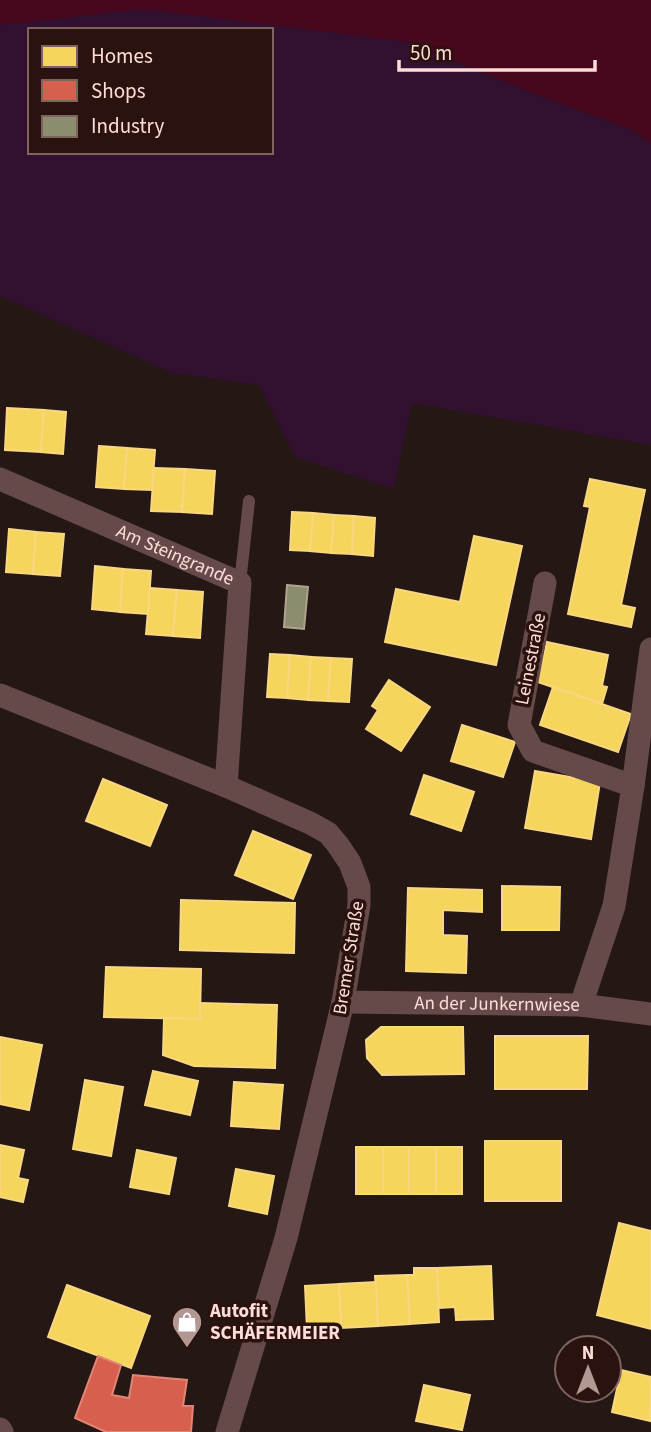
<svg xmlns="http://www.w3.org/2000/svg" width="651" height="1432" viewBox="0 0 651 1432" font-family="'Source Sans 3',sans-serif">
<rect width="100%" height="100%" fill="#241714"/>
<path fill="#321130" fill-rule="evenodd" d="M143,8L408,42L538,95L630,129L651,143V445L412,403L394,489L295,457L259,385L172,373L0,296V25ZM30,30H271V152H30Z"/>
<polygon fill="#47081d" points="0,0 651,0 651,143 630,129 538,95 408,42 143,9 0,25"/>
<g fill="#f6d55c" stroke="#f9d781" stroke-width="2">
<polygon points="7,408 44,410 41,452 5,450"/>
<polygon points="44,410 66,412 63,454 41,452"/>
<polygon points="99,446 127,448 124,489 96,487"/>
<polygon points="127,448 155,450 152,490 124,489"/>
<polygon points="154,468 185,469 182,512 151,511"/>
<polygon points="185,469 215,471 212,514 182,512"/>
<polygon points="590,479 645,490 621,605 635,608 631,627 568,614 590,507 584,506"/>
<polygon points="292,512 313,513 310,551 290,550"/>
<polygon points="313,513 334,515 331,553 310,551"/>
<polygon points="334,515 354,516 352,554 331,553"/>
<polygon points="354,516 375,518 373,556 352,554"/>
<polygon points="9,529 36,532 33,574 6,572"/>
<polygon points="36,532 64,534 60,576 33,574"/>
<polygon points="474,536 522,546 496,665 385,642 396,589 460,602"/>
<polygon points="95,566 123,569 120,612 92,609"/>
<polygon points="123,569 151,571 148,614 120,612"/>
<polygon points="150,588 177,590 173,636 146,634"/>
<polygon points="177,590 203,592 200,638 173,636"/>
<polygon points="547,642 608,655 602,686 607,687 602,704 538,682"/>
<polygon points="270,654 290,655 287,698 267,697"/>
<polygon points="290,655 311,657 308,700 287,698"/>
<polygon points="311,657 331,658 328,701 308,700"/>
<polygon points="331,658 352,659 349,702 328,701"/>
<polygon points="389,680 430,707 401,751 366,729 378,710 372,706"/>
<polygon points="553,687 631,714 618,752 540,725"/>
<polygon points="462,725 515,742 503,777 451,761"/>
<polygon points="535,771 600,782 591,839 525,828"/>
<polygon points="424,775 474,792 461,831 411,814"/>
<polygon points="103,779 167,805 150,846 86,821"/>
<polygon points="253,831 311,855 293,899 235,875"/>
<polygon points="502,886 560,887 559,930 502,930"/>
<polygon points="408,888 482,890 482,912 443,910 443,935 467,936 466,973 406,971"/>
<polygon points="181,900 295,903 294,953 180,950"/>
<polygon points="106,967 201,969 200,1019 104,1017"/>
<polygon points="200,1003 277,1005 275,1068 194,1066 163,1055 164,1018 200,1019"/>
<polygon points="381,1027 463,1027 464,1074 382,1075 367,1058 366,1040"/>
<polygon points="495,1036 588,1036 587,1089 495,1089"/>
<polygon points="0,1037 42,1045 29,1110 0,1104"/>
<polygon points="153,1071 198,1081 190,1115 145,1105"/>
<polygon points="85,1080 123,1087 111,1156 73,1149"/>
<polygon points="234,1082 283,1085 279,1129 231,1126"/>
<rect x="485" y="1141" width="76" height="60"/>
<polygon points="0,1145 24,1150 18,1178 28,1180 23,1202 0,1197"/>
<rect x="356" y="1147" width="27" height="47"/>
<rect x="383" y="1147" width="26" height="47"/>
<rect x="409" y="1147" width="27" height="47"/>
<rect x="436" y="1147" width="26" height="47"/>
<polygon points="137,1150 176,1158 169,1194 130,1187"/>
<polygon points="236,1169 274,1176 267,1214 229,1206"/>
<polygon points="619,1223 651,1231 651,1329 597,1315"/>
<polygon points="491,1266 493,1319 456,1320 455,1307 439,1308 437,1268"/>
<polygon points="414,1268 437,1268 439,1322 410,1324 407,1275 414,1275"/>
<polygon points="407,1275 410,1324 378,1326 375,1276"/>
<polygon points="376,1282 378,1326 341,1328 339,1284"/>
<polygon points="339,1284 341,1328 307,1329 305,1286"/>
<polygon points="67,1285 150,1316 131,1368 48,1337"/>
<polygon points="621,1370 651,1377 650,1421 612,1412"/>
<polygon points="424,1385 470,1395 462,1430 416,1421"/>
</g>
<polygon fill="#d6604d" stroke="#e28576" stroke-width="2" points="98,1356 121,1365 112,1395 129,1398 133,1375 187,1380 183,1406 193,1406 191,1432 106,1432 75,1418"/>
<polygon fill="#8c8c6e" stroke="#aea48e" stroke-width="2" points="287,585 308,587 304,629 284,627"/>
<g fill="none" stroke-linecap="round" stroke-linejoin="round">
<polyline stroke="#654a49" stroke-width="12" points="240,583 249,501"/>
<g stroke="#654a49" stroke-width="23">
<path id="s1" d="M0,479L240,583L226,786"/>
<polyline points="545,583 519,725 533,751 633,786"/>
<polyline points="0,695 226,786 310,823 328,833 338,845 350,863 359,887 359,905 343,1002 286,1238 227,1432"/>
<path id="s2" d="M343,1002L581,1005L651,1014"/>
<polyline points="581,1005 614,906 633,786 651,649"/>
<polyline points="0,1429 2,1432"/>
</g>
</g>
<defs>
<g id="shop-pin" transform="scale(1.575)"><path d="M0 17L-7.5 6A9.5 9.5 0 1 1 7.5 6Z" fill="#b29793" stroke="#2a130e"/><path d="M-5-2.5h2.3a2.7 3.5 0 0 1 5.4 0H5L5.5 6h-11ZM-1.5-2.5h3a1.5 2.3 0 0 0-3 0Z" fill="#fff"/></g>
</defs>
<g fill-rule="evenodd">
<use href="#shop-pin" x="187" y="1322"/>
</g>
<g text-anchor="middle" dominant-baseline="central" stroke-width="7" stroke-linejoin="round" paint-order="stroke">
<g font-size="19" fill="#ffdcd7" stroke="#2a130e">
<text stroke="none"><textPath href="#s1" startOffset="191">Am Steingrande</textPath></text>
<text transform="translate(531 659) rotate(-79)">Leinestraße</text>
<text transform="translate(349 958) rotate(-81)">Bremer Straße</text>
<text stroke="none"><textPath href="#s2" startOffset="154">An der Junkernwiese</textPath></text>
</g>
<g font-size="19" font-weight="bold" fill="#ffdcd7" stroke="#2a130e" text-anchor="start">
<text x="210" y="1311">Autofit<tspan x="210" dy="22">SCHÄFERMEIER</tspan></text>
</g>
</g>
<rect x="28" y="28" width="245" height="126" fill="#2a130e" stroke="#7f635e" stroke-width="2"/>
<rect x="42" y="46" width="35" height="21" fill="#f6d55c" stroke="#7f635e" stroke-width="2"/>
<text x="91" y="63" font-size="21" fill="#ffdcd7">Homes</text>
<rect x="42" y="80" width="35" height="21" fill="#d6604d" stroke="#7f635e" stroke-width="2"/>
<text x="91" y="98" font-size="21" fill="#ffdcd7">Shops</text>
<rect x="42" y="116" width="35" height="21" fill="#8c8c6e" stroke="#7f635e" stroke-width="2"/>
<text x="91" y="133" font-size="21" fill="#ffdcd7">Industry</text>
<g transform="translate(588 1369)"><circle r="33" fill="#2a130e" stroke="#7f635e" stroke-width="2"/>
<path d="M0-5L12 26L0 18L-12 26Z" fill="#b29793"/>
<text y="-10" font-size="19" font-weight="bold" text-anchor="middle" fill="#ffdcd7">N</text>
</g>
<path d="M399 60v10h196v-10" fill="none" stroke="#ffdcd7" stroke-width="3.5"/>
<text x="410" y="60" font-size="21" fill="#ffdcd7" stroke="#2a130e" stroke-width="5" paint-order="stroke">50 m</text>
</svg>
